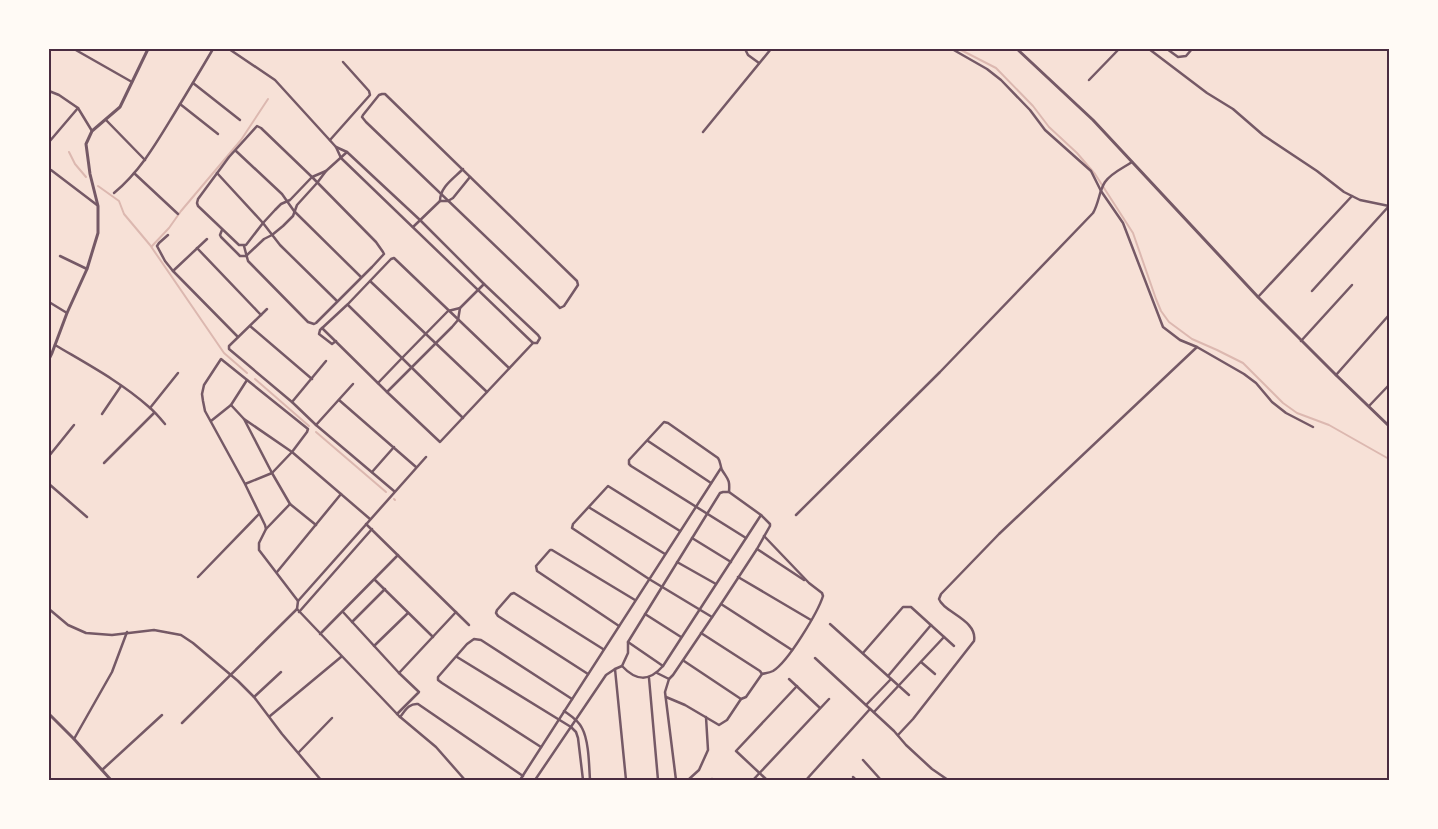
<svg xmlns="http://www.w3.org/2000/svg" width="1438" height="829" viewBox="0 0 1438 829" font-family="'Space Grotesk',sans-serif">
<rect width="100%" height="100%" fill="#f7e1d7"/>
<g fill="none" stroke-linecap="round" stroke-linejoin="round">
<g stroke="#dcb8b0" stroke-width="2">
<polyline points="959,49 996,68 1033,106 1049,127 1077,153 1095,174 1133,233 1156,299 1161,311 1169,322 1192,339 1217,350 1243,363 1283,403 1297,413 1329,425 1389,459"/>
<polyline points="69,152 75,164 86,177"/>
<polyline points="98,186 119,201 124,214 150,245 224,353 247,373"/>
<polyline points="152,246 169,228 181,211 241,140 268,99"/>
<polyline points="255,379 309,426"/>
<polyline points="316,432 386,492"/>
<polyline points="394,499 395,500"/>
</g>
<g stroke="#755966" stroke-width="2.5">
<polyline points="74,49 132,82"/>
<polyline points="229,49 275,80 336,147 341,158 533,343"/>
<polyline points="745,49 748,55 759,63"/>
<polyline points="952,49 987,69 1001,80 1030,110 1045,130 1091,171 1101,191 1123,223 1163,327 1180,340 1197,347 1244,374 1256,383 1272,402 1286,413 1313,427"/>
<polyline points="1149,49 1207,93 1233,109 1263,135 1317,171 1344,192 1360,200 1389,206"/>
<polyline points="1167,49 1178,57 1186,56 1192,49"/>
<polyline points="1089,80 1119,49"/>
<polyline points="193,83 240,120"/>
<polyline points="49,91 59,95 78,108 92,131"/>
<polygon points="382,94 385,94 577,281 578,285 564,306 560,308 556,304 366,122 362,117 363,115 379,95"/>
<polyline points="180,104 218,134"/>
<polyline points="106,120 145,160"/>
<polyline points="703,132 771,49"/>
<polyline points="330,140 370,95 369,91 343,62"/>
<polyline points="49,142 78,108"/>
<polyline points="236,151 282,194 294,211 361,277"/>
<polyline points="51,170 97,205"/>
<polyline points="134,173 178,214"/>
<polyline points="217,173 263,223 280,245 337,301"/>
<path d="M114,193C139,172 154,147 171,119C185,96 199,73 213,49"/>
<path d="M440,201C440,187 453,179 463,169"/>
<polyline points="413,227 440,201 448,201 453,198 470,177"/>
<polyline points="222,230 220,235 221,237 240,256 246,256 264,239 272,235 283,226 293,216 297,205 317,183 326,171 347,152"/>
<polyline points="168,235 159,243 157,246 165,261 173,271 238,337"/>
<polyline points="244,246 248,261 308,322 314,324 316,323 372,267 384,254 383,252 376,242 312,177 261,128 257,126 229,157 198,199 197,203 198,206 239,245 246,245 263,223 275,210 281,204 290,200 312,177 326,171"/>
<polyline points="197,248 261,315"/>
<polyline points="60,256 87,269"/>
<polyline points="173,271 207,239"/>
<polyline points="370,281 487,392"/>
<polyline points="1312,291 1389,206"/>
<polyline points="1258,297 1352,196"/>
<polyline points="49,302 67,313"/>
<polyline points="348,305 463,418"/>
<polyline points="267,309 229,346 229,349 292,402 316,425 394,491"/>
<polyline points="250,326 312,379"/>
<polyline points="322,328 387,392 440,442 533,343 537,343 540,338 538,335 484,284 420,220 347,152 336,147"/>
<polyline points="336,341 332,344 319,334 320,330 348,304 391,259 394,258 509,368"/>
<polyline points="1301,341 1352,285"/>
<path d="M55,345C87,364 121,382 149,407C155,412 160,418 165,424"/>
<polyline points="1336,375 1389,315"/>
<polyline points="378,383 402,358 448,311 460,308"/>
<polyline points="387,392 452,327 458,320 460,308 484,284"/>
<polyline points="339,400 416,467"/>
<polyline points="292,402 326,361"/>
<polyline points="231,405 244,419"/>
<polyline points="1369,406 1389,385"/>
<polyline points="150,408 178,373"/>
<polyline points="102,414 121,386"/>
<polyline points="211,421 231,405 247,380"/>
<polyline points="316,425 353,384"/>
<polyline points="648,441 711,483"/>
<polyline points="49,456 74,425"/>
<polyline points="104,463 154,413"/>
<polyline points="372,472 394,447"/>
<polyline points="49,484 87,517"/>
<polyline points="245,484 272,473 292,452 307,432 308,429 221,359 204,385 202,394 203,401 205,411 245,484 265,525 266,529 259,543 259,550 298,601"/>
<path d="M729,492C730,479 728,480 722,470C720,466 721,462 718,458L668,423L664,422L629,460V464L631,466L746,538"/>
<polyline points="590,508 665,554"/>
<path d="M796,515L940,372L1093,213C1099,203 1099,191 1105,182C1111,173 1123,168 1132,162"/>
<polyline points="366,524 469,625"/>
<polyline points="316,525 290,504 272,473 244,419 292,452 370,519"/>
<polyline points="266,529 290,504"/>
<polyline points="680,531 608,486 573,524 572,528 649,579 712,617"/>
<polyline points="692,538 731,562"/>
<polyline points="757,549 804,580"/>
<polyline points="677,562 716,584"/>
<polyline points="277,572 341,494"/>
<polyline points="198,577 259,514"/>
<polyline points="738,577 811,620"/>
<polyline points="375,580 433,637"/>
<polyline points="721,604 792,650"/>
<polyline points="49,609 68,625 86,633 112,635 154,630 181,635 193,643 238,681 254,697 282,734 321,780"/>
<polyline points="297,609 399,716 436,747 465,780"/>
<polyline points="299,612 372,529"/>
<polyline points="343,612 399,673 419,692 397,714"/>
<polyline points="645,614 681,637"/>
<polyline points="352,622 385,589"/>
<polyline points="830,624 909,695"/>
<polyline points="619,626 537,571 536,566 550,550 552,550 635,600"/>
<polyline points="320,634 398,555"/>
<polyline points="628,642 663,666"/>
<polyline points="374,646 408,613"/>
<polyline points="863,653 903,607 911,607 954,646"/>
<polyline points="457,657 571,727 576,732 578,738 583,780"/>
<polyline points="815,658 894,731 906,745 932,769 948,780"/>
<polyline points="684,661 741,699"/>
<polyline points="921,662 935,674"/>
<path d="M622,666C636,681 649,682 663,666L761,515"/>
<polyline points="399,673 456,612"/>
<polyline points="588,674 498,616 496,613 497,610 511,594 514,593 603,649"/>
<path d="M762,674C766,673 769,673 773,671C788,662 818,612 823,596L822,593L809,583L764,536"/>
<polyline points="888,676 931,625"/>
<polyline points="649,678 658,780"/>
<polyline points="669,679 665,692 676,780"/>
<polyline points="789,679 820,708"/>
<polyline points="254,697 281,672"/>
<polyline points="666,697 685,705 719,725 727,720 741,699 746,697 762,674 760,671 701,633"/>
<polyline points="866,705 891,679"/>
<path d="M564,711C571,716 578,720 582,728C589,741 589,765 590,780"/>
<polyline points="874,712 944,637"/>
<polyline points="270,716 341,657"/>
<path d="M400,717C405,711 409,703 418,704L523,776"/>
<polyline points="182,723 297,609 298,601 426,457"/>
<path d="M898,735L913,719L974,641C978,620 943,612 939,599L941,594L999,534L1197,347"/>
<polyline points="74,739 112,672 127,632"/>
<polyline points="541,747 442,683 438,680 438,677 467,644 474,639 481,640 572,699"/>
<polyline points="299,752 332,718"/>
<polyline points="863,760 881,780"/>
<polyline points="102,770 162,715"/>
<polyline points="853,777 856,780"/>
<polyline points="712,779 713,780"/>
<polyline points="520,780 721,468"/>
<polyline points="535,780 606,675 615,669"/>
<polyline points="626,780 615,669 622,666 628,653 628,642 707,514 720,493 723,492 729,492 761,515 770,524 770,526 757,549 721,604 673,675 669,679 657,673"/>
<polyline points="688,780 699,770 708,750 706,717"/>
<polyline points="753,780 829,699"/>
<polyline points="767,780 736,751 797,686"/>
<polyline points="806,780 870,709"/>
</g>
<g stroke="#755966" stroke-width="3">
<polyline points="1017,49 1093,120 1258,297 1336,375 1389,426"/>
<polyline points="49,359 52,353 67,313 87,269 98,233 98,206 90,174 86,144 92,131 120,107 148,49"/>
<polyline points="49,714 74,739 111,780"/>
</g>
</g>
<rect width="1438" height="829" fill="none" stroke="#fffaf5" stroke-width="100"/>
<rect x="50" y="50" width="1338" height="729" fill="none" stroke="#4a2c40" stroke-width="2"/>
</svg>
